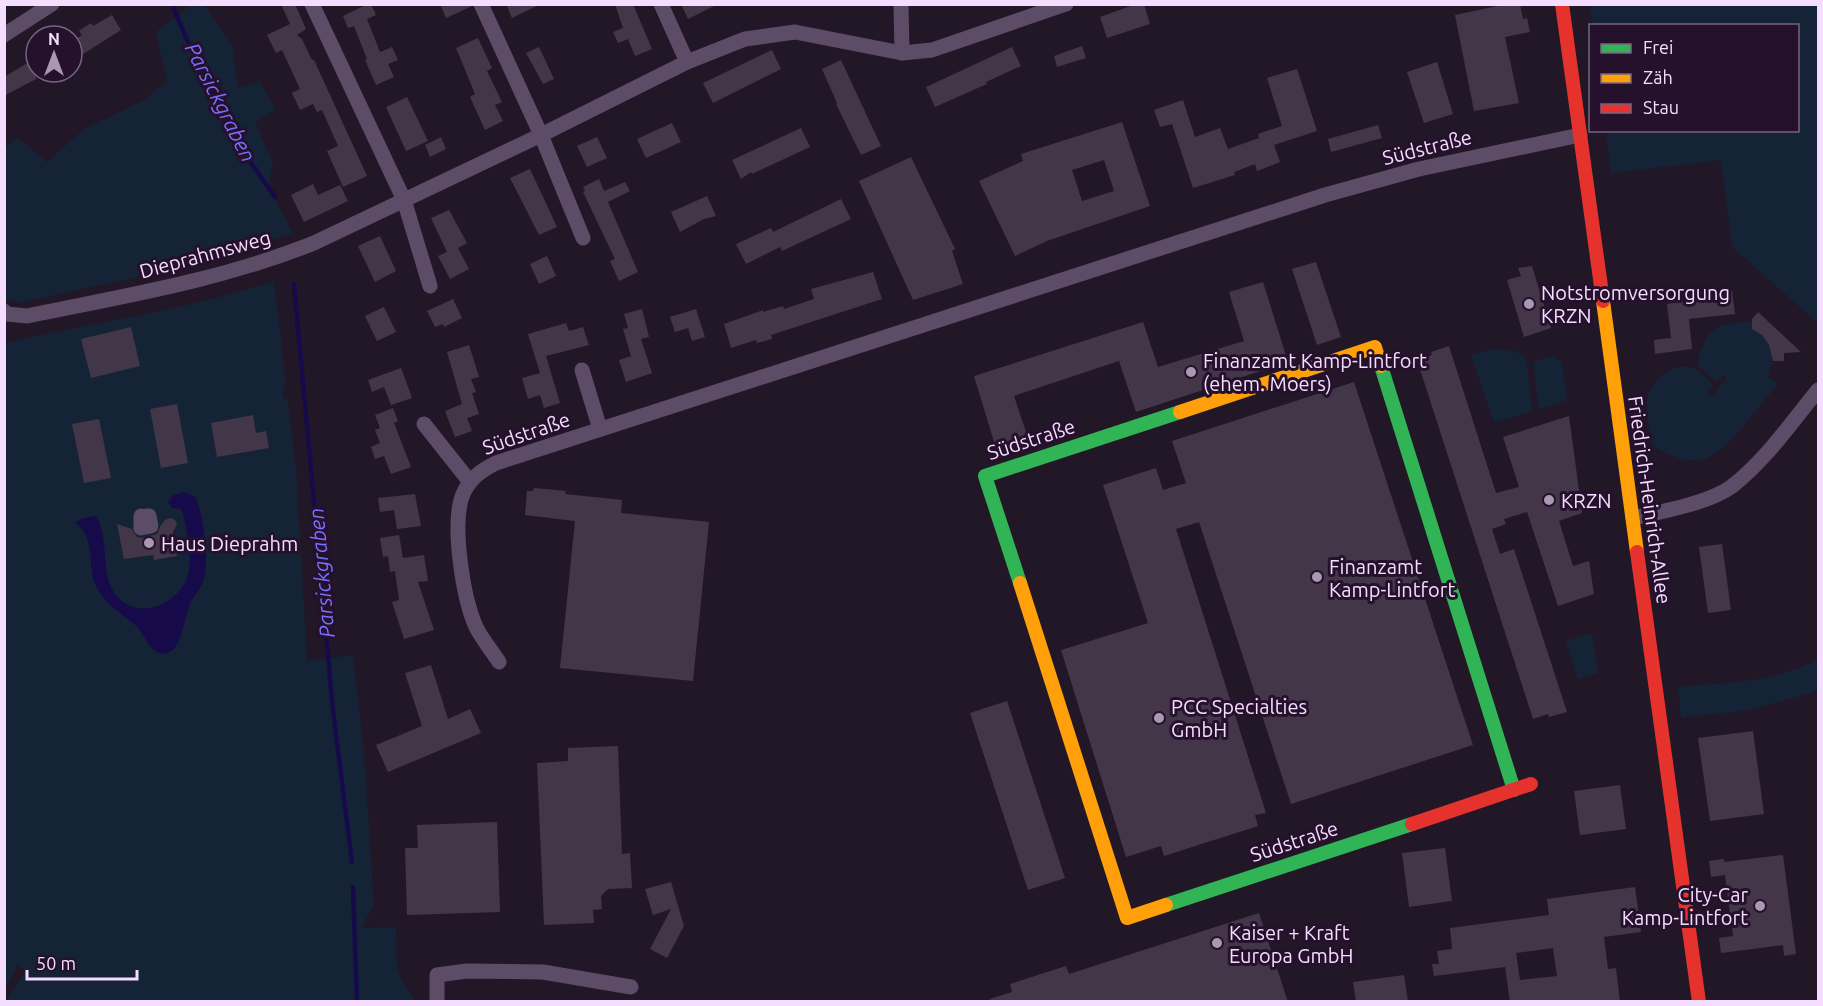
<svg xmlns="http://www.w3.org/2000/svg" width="1823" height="1006" viewBox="0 0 1823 1006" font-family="Ubuntu,sans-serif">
<rect width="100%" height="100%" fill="#221727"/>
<g fill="#152336">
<polygon points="191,5 204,5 232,44 238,88 259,81 276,110 255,122 273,163 268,186 293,233 173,269 19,303 5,299 5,149 16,137 47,162 84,129 144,100 167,82 156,32"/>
<polygon points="1590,5 1818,5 1818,323 1732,247 1721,160 1611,173 1606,131 1798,130 1798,26 1593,25"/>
<path d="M274,281L286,384L282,395L288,403L296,469L307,661L353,655L364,752L374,905L361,928L396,927L397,971L415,1001H5L26,971L18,964L5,988V343C94,322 186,310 274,281Z"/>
<path d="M1752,321V329C1772,339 1777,357 1768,377L1778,384C1762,402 1724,456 1702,460C1684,463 1668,454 1653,447C1651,434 1645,412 1647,400C1651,381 1672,362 1692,368C1700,370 1707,379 1714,385L1707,392L1712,396L1727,378L1723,375L1717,382L1698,365C1697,358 1700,354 1703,346C1713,321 1728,325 1752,321Z"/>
<polygon points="1493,349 1512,350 1526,357 1532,411 1494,423 1471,355"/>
<polygon points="1552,356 1556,357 1562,362 1567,400 1539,409 1533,362"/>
<polygon points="1592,633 1598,673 1578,679 1566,641"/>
<path d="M1818,659V689L1811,693L1749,710L1681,718L1678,687C1725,682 1776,683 1818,659Z"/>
</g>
<path fill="#170a4a" d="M184,492L195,497C204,515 209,558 204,578C202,588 193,596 189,606C184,618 181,663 157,652C147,647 143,631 134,624C119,612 101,601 94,581C88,561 95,536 75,523L83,518L96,516C109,537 101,571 113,591C133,623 178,607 188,575C193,555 186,532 183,512L180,509L172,508L168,502L173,495Z"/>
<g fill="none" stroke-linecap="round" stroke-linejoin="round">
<g stroke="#170a4a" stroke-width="4.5">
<polyline points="172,4 186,38 240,147 275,197"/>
<polyline points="294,284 333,710 352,862"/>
<polyline points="353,887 357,1002"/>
</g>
</g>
<g fill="#433648" fill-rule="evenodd">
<polygon points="281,4 295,4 306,29 297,35 302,39 312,60 314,60 367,176 343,187 327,151 338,146 322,110 317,112 313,104 300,110 292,93 300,89 282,50 276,53 267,35 290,24"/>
<polygon points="368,4 371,4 376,15 367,19 380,52 392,47 398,60 388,64 394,77 376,85 365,60 367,59 354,26 348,28 343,16"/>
<polygon points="440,4 471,4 472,6 446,18"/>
<polygon points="506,4 541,4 512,18"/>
<polygon points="615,4 633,4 652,49 635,56 628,39 618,43 613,32 623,28"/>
<polygon points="681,4 718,4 688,19"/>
<polygon points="1136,4 1144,4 1150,24 1107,38 1100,17"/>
<polygon points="1507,4 1520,4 1523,19 1527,18 1530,32 1505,37 1519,103 1474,111 1455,15"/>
<polygon points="112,15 121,30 72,61 72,41 82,35 79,31 91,23 93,26"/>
<polygon points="478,38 492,68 487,71 502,102 495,105 503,121 485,130 470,97 475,94 456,48"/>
<polygon points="1082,46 1086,58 1057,67 1054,56"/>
<polygon points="539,47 554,79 543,84 526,53"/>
<polygon points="1012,47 1021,66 986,82 987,84 935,107 926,87"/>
<polygon points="772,50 781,69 713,103 703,83"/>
<polygon points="36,58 36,79 4,96 4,77"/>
<polygon points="841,60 881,146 861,155 836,104 837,103 822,69"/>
<polygon points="1437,62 1453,114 1424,123 1407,72"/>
<polygon points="1297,69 1317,131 1274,145 1280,162 1257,171 1255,164 1234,172 1235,175 1193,188 1172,124 1160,127 1154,110 1183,100 1195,137 1220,128 1228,149 1259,138 1258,134 1282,126 1267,78"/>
<polygon points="407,97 428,141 406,151 386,107"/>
<path d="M1122,122L1150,206L1047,241L1015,256L979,181L1023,161L1021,154ZM1104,160L1114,191L1082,201L1072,170Z"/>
<polygon points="672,123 681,142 646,158 637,139"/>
<polygon points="1378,125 1382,138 1331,152 1328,139"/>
<polygon points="801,128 810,147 752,174 751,172 741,179 732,160"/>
<polygon points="441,137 446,149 430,157 425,145"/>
<polygon points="597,137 607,158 587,167 577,146"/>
<polygon points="911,157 955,249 952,251 963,284 913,300 859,181"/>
<polygon points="530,169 557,227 539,235 510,178"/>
<polygon points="599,179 604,191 625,182 630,191 608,202 638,272 619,281 610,261 615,259 583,192 585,191 583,187"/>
<polygon points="313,184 318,195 340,185 348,201 304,222 291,195"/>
<polygon points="707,196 716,216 704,219 680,232 671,212"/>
<polygon points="841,199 851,219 782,251 780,247 746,264 736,244 771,228 773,232"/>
<polygon points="449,210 467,243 458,248 469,269 450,279 438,256 447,252 431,218"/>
<polygon points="380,236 396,271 375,282 358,246"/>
<polygon points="547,256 556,276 539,284 530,264"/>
<polygon points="1316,262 1341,337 1317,345 1292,269"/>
<polygon points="1532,266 1551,328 1524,337 1507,280 1521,276 1518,268"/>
<polygon points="873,272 882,299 771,335 772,339 757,343 756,340 731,348 724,324 755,313 763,310 763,312 783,306 784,309 814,299 811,289"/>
<polygon points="1263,282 1288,362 1136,412 1119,361 1014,396 1031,447 999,458 974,376 1143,322 1158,367 1244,341 1229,292"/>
<polygon points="1732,290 1735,314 1689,319 1692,349 1655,354 1654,340 1671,338 1667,304 1699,299 1698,295"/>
<polygon points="453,299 462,318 444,327 443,324 435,327 427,311"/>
<polygon points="384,307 396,332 377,341 365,316"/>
<polygon points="642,309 649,337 641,339 652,373 626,382 619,360 631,356 623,329 628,328 624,314"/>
<polygon points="696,309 705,337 692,341 688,328 675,332 670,317"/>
<polygon points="1758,312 1801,352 1784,353 1784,361 1773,361 1769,345 1762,335 1752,329 1752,319"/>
<polygon points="566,323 569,331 583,327 589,345 546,356 560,403 544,408 540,395 528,399 522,378 540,373 528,334"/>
<polygon points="131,327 140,366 91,378 81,339"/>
<polygon points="469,345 479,377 471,379 476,392 472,393 479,414 467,418 472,431 455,437 445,411 462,404 447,352"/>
<polygon points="1449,346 1496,493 1519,487 1503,437 1569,416 1582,513 1559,521 1573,566 1589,561 1594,594 1558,606 1527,512 1504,519 1506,524 1492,529 1500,554 1514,549 1567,712 1549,717 1548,714 1533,719 1417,360 1432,355 1431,352"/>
<polygon points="401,368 412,398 391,405 384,387 372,392 368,380"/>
<polygon points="1354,382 1473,745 1291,804 1199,522 1176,529 1266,813 1255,815 1258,826 1164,856 1161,846 1126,857 1061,650 1148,623 1103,485 1156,468 1163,490 1186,483 1172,441"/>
<polygon points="177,404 188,463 161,468 150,409"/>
<polygon points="393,408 398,421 394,423 411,467 391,474 384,456 375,459 371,447 380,443 375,430 380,428 375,415"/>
<polygon points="253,415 256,433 266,431 269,448 217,457 211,423"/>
<polygon points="99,419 111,478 84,483 72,424"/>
<polygon points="534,488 566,491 565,494 622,500 621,513 709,522 693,681 560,668 575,521 525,515 527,491 533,491"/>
<polygon points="415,494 421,526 397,529 394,510 380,512 378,498"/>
<polygon points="171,518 176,521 177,524 173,532 177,556 154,560 153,555 124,559 117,524 132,529 137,537 143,538 157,534 161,525 165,520"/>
<polygon points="399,535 403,558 424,555 428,581 418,582 434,630 404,639 392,602 399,600 395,571 390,572 388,556 383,557 380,538"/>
<polygon points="1722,544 1731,610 1708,613 1699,547"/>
<polygon points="431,665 448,719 470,709 481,733 388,772 376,745 422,726 405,673"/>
<polygon points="1007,701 1065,878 1028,890 970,713"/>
<polygon points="1753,731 1764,814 1710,821 1698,738"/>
<polygon points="618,746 622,854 630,853 632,888 608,889 601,896 602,909 593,910 594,923 544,925 537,763 568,761 568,748"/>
<polygon points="1620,785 1626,829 1580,835 1574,791"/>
<polygon points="497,822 500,912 407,915 405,848 418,848 417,825"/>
<polygon points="1445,848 1452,901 1409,907 1402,853"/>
<polygon points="1783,855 1796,954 1784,956 1783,945 1721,953 1719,938 1733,936 1725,875 1711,877 1709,861 1724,859 1724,862"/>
<polygon points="671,882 684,926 667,958 650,949 671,909 653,915 645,889"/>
<path d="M1635,887L1641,932L1604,937L1608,969L1616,968L1620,1002H1510L1505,967L1434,976L1432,964H1439L1437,951L1452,949L1450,928L1549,915L1547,899ZM1553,948L1557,976L1520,980L1516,953Z"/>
<polygon points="1259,913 1288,1002 990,1002 990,999 1012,992 1010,984 1066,966 1069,974"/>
<polygon points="1404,975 1408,1002 1356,1002 1353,982"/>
</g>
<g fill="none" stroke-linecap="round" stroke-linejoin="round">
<g stroke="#5d4c68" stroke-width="15">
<polyline points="312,4 404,200 430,286"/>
<polyline points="481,4 541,135 583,238"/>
<polyline points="661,4 687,62"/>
<polyline points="901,4 902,53"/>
<polyline points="4,35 52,4"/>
<path d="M4,311L7,314L27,316C124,296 222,280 314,243L541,135L687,62L745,39L795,32L902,53L932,50L1066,4"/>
<polyline points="582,370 600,429"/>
<polyline points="424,424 470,482"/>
<polygon points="141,516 145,521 146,516 149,516 151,526 141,528"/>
<path d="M1633,518C1660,512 1709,503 1731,487C1765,461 1791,423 1818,390"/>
<path d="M499,662C492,651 482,639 476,627C463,598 451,523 463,494C470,478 482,470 496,463L1325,195L1419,169L1580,135"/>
<polyline points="437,1002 437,975 467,971 543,972 631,987"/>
</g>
<g stroke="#30b455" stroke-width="14">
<polyline points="1381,366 1514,790"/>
<polyline points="1020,583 985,476 1180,412"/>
<polyline points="1166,905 1412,824"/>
</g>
<g stroke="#ff9f0a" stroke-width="14">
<polyline points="1603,301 1637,552"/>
<polyline points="1180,412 1375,347 1381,366"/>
<polyline points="1020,583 1127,918 1166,905"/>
</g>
<g stroke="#e5322d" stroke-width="14">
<polyline points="1562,4 1603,301"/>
<polyline points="1637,552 1699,1002"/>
<polyline points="1412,824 1531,784"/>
</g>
</g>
<g fill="#aa98b3" stroke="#26112d" stroke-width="2">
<circle cx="1529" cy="304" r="6"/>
<circle cx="1191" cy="372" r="6"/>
<circle cx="1549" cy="500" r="6"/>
<circle cx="149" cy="543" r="6"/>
<circle cx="1317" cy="577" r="6"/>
<circle cx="1159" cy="718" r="6"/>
<circle cx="1760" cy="906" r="6"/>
<circle cx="1217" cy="943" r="6"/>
</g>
<g text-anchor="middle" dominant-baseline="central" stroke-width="6" stroke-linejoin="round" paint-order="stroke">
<g font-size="20" fill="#f4ddff" stroke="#26112d">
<text transform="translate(1427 147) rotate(-14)">Südstraße</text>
<text transform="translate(205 254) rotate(-15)">Dieprahmsweg</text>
<text transform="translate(526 433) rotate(-19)">Südstraße</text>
<text transform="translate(1031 439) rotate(-18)">Südstraße</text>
<text transform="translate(1650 500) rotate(82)">Friedrich-Heinrich-Allee</text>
<text transform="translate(1294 841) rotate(-18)">Südstraße</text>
</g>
<g font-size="20" fill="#f4ddff" stroke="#26112d" text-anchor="start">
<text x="1541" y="292">Notstromversorgung<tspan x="1541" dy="23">KRZN</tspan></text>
<text x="1203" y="360">Finanzamt Kamp-Lintfort<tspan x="1203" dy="23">(ehem. Moers)</tspan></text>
<text x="1561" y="500">KRZN</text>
<text x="161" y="543">Haus Dieprahm</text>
<text x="1329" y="566">Finanzamt<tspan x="1329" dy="23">Kamp-Lintfort</tspan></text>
<text x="1171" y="706">PCC Specialties<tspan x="1171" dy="23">GmbH</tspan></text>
<text x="1748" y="894" text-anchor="end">City-Car<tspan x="1748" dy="23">Kamp-Lintfort</tspan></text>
<text x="1229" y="932">Kaiser + Kraft<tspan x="1229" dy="23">Europa GmbH</tspan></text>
</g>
<g font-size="21" font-style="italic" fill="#7572ff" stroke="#26112d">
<text transform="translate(221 102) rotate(63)">Parsickgraben</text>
<text transform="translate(321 573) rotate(-95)">Parsickgraben</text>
</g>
</g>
<rect width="1823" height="1006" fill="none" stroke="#f4ddff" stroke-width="12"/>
<rect x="1589" y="24" width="210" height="108" fill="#26112d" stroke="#786381" stroke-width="1.5"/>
<rect x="1601" y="44" width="30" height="9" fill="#30b455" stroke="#786381" stroke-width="1.5"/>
<text x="1643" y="54" font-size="18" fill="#f4ddff">Frei</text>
<rect x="1601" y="74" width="30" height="9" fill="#ff9f0a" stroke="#786381" stroke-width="1.5"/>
<text x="1643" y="84" font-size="18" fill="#f4ddff">Zäh</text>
<rect x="1601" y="104" width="30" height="9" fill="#e5322d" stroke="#786381" stroke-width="1.5"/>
<text x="1643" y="114" font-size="18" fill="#f4ddff">Stau</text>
<g transform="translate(54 54)"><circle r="28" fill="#26112d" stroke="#786381" stroke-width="1.5"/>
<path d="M0-4.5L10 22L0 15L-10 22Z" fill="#aa98b3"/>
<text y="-9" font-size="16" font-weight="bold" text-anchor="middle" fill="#f4ddff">N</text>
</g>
<path d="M27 970v9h110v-9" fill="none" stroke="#f4ddff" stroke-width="3"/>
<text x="36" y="970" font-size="18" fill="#f4ddff" stroke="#26112d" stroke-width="4.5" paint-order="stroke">50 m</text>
</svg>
